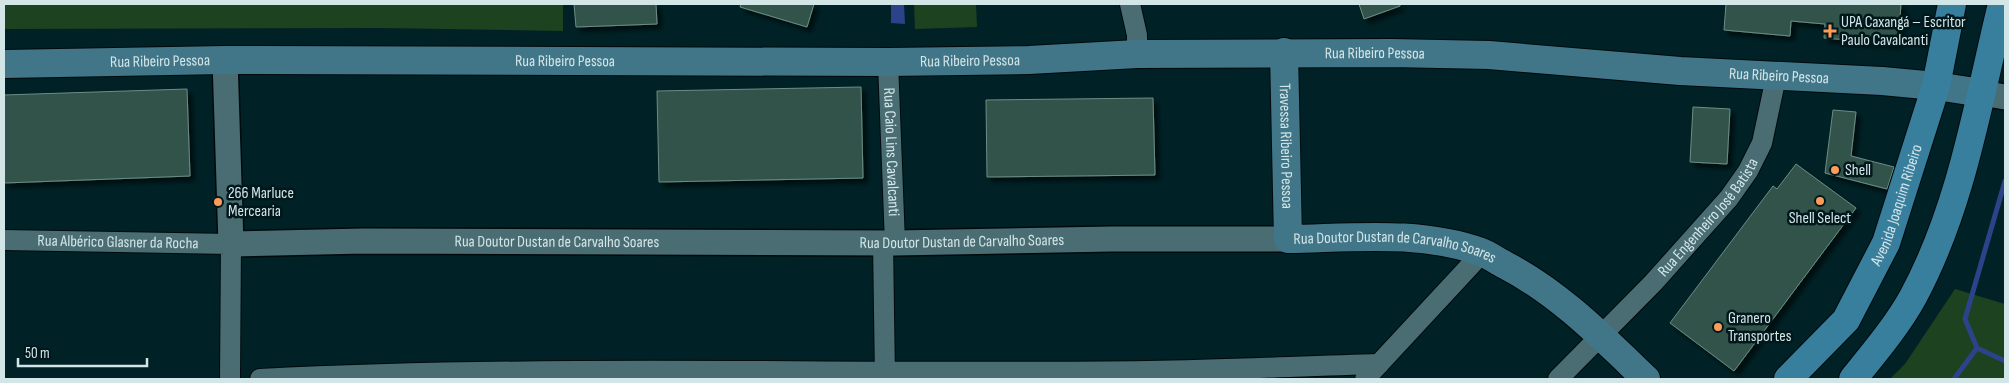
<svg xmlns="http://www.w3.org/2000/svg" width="2009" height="383" viewBox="0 0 2009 383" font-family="'Sofia Sans Condensed',sans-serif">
<defs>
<filter id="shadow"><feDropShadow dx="4.5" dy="4.5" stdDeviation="2.5" flood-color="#0009"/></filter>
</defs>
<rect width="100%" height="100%" fill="#002226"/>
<g fill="#1d4220">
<polygon points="4,4 563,4 563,31 382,28 4,29"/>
<polygon points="914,4 976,4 977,27 915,29"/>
<polygon points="1955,289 2005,304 2005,379 1890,379 1905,364"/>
</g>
<polygon fill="#2b4388" points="891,4 904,4 905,24 891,23"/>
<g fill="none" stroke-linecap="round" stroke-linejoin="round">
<g stroke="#2b4388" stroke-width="5">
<polyline points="2005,181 1965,319 1977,348 2005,361"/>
<polyline points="1954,379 1977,348"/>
</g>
</g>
<g fill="#315249" stroke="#6b8e84" filter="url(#shadow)">
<polygon points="574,4 656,4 657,24 576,27"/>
<polygon points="741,4 814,4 807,27 740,7"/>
<polygon points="1359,4 1400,4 1400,6 1364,19"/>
<polygon points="1726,4 1901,4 1898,44 1824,38 1825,24 1791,21 1790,36 1724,30"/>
<polygon points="861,87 863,178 659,182 657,91"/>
<polygon points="187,89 190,176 4,183 4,95"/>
<polygon points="1153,98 1155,175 987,177 986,100"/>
<polygon points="1693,107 1730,109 1727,164 1690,162"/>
<polygon points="1833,110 1856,112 1851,156 1894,167 1887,189 1825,173"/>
<polygon points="1796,164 1856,208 1734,371 1670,323 1773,186 1777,189"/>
</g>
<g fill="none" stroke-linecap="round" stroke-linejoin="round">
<g stroke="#000a0d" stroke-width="22">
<g id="minor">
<polyline points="1130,4 1137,35 1137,54"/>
<path id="s1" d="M888,62L895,243"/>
<path id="s2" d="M4,240L231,244L230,379"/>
<polyline points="883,242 885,379"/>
<path d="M260,379C556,364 853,375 1149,371C1226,370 1303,366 1379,364"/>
<polyline points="1365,379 1482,253"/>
<path id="s3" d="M1558,379L1653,283L1729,198L1748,171L1762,143L1776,77"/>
</g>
</g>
<g stroke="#000a0d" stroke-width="28">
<g id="tertiary">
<path id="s4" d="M225,60L231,244L364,241L895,243L1112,239H1288"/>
<polyline points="1982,93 2005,97"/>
</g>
</g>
<g stroke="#000a0d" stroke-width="30">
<g id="secondary">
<path id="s5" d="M1284,52L1288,239C1352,238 1420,230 1481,252C1489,255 1497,261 1505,265C1559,293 1602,337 1646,379"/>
<path id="s6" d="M4,64L225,60L888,62L1029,60L1137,54L1391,53L1489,55L1680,71L1882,81L1936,86L1982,93"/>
</g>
</g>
<g stroke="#000a0d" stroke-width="30">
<g id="primary">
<path id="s7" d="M1788,379L1846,320L1886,243L1936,86L1952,4"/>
<path d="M1853,379C1874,353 1897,326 1913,297C1962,206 1978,102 2002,4"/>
</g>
</g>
<use href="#minor" stroke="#496d72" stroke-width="20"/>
<use href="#tertiary" stroke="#496d72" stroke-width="25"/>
<use href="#secondary" stroke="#417688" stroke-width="28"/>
<use href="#primary" stroke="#387e9d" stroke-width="28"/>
</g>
<g fill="#fd9c56" stroke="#00171b" stroke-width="2">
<path d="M1827.5 23.5h5v5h5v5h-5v5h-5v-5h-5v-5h5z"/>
<circle cx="1835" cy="170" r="5"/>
<circle cx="1820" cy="201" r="5"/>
<circle cx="218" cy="202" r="5"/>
<circle cx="1718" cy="327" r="5"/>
</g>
<g text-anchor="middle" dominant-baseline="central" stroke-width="5" stroke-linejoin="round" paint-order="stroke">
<g font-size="16" fill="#d2e5e7" stroke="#00171b" text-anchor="start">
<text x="1841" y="22">UPA Caxangá – Escritor<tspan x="1841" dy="18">Paulo Cavalcanti</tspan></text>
<text x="1845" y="170">Shell</text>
<text x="228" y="193">266 Marluce<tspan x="228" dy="18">Mercearia</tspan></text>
<text x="1820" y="218" text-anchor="middle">Shell Select</text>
<text x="1728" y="318">Granero<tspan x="1728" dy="18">Transportes</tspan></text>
</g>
<g font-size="16" fill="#d2e5e7" stroke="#00171b">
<text stroke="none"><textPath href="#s6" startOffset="1371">Rua Ribeiro Pessoa</textPath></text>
<text stroke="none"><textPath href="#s6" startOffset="966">Rua Ribeiro Pessoa</textPath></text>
<text stroke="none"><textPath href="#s6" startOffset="156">Rua Ribeiro Pessoa</textPath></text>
<text stroke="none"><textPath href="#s6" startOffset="561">Rua Ribeiro Pessoa</textPath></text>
<text stroke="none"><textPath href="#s6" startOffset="1776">Rua Ribeiro Pessoa</textPath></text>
<text stroke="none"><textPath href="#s5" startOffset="94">Travessa Ribeiro Pessoa</textPath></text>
<text stroke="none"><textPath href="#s1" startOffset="90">Rua Caio Lins Cavalcanti</textPath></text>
<text stroke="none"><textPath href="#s7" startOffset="209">Avenida Joaquim Ribeiro</textPath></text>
<text stroke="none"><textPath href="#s3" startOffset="221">Rua Engenheiro José Batista</textPath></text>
<text stroke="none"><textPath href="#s4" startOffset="510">Rua Doutor Dustan de Carvalho Soares</textPath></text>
<text stroke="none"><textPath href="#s4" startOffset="915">Rua Doutor Dustan de Carvalho Soares</textPath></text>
<text stroke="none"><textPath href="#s2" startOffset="114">Rua Albérico Glasner da Rocha</textPath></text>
<text stroke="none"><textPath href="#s5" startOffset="295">Rua Doutor Dustan de Carvalho Soares</textPath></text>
</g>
</g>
<rect width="2009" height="383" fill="none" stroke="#d2e5e7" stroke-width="10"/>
<path d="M18 358v8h129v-8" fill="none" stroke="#d2e5e7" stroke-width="2.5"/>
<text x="25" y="358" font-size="15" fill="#d2e5e7" stroke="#00171b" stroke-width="4" paint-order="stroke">50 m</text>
</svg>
